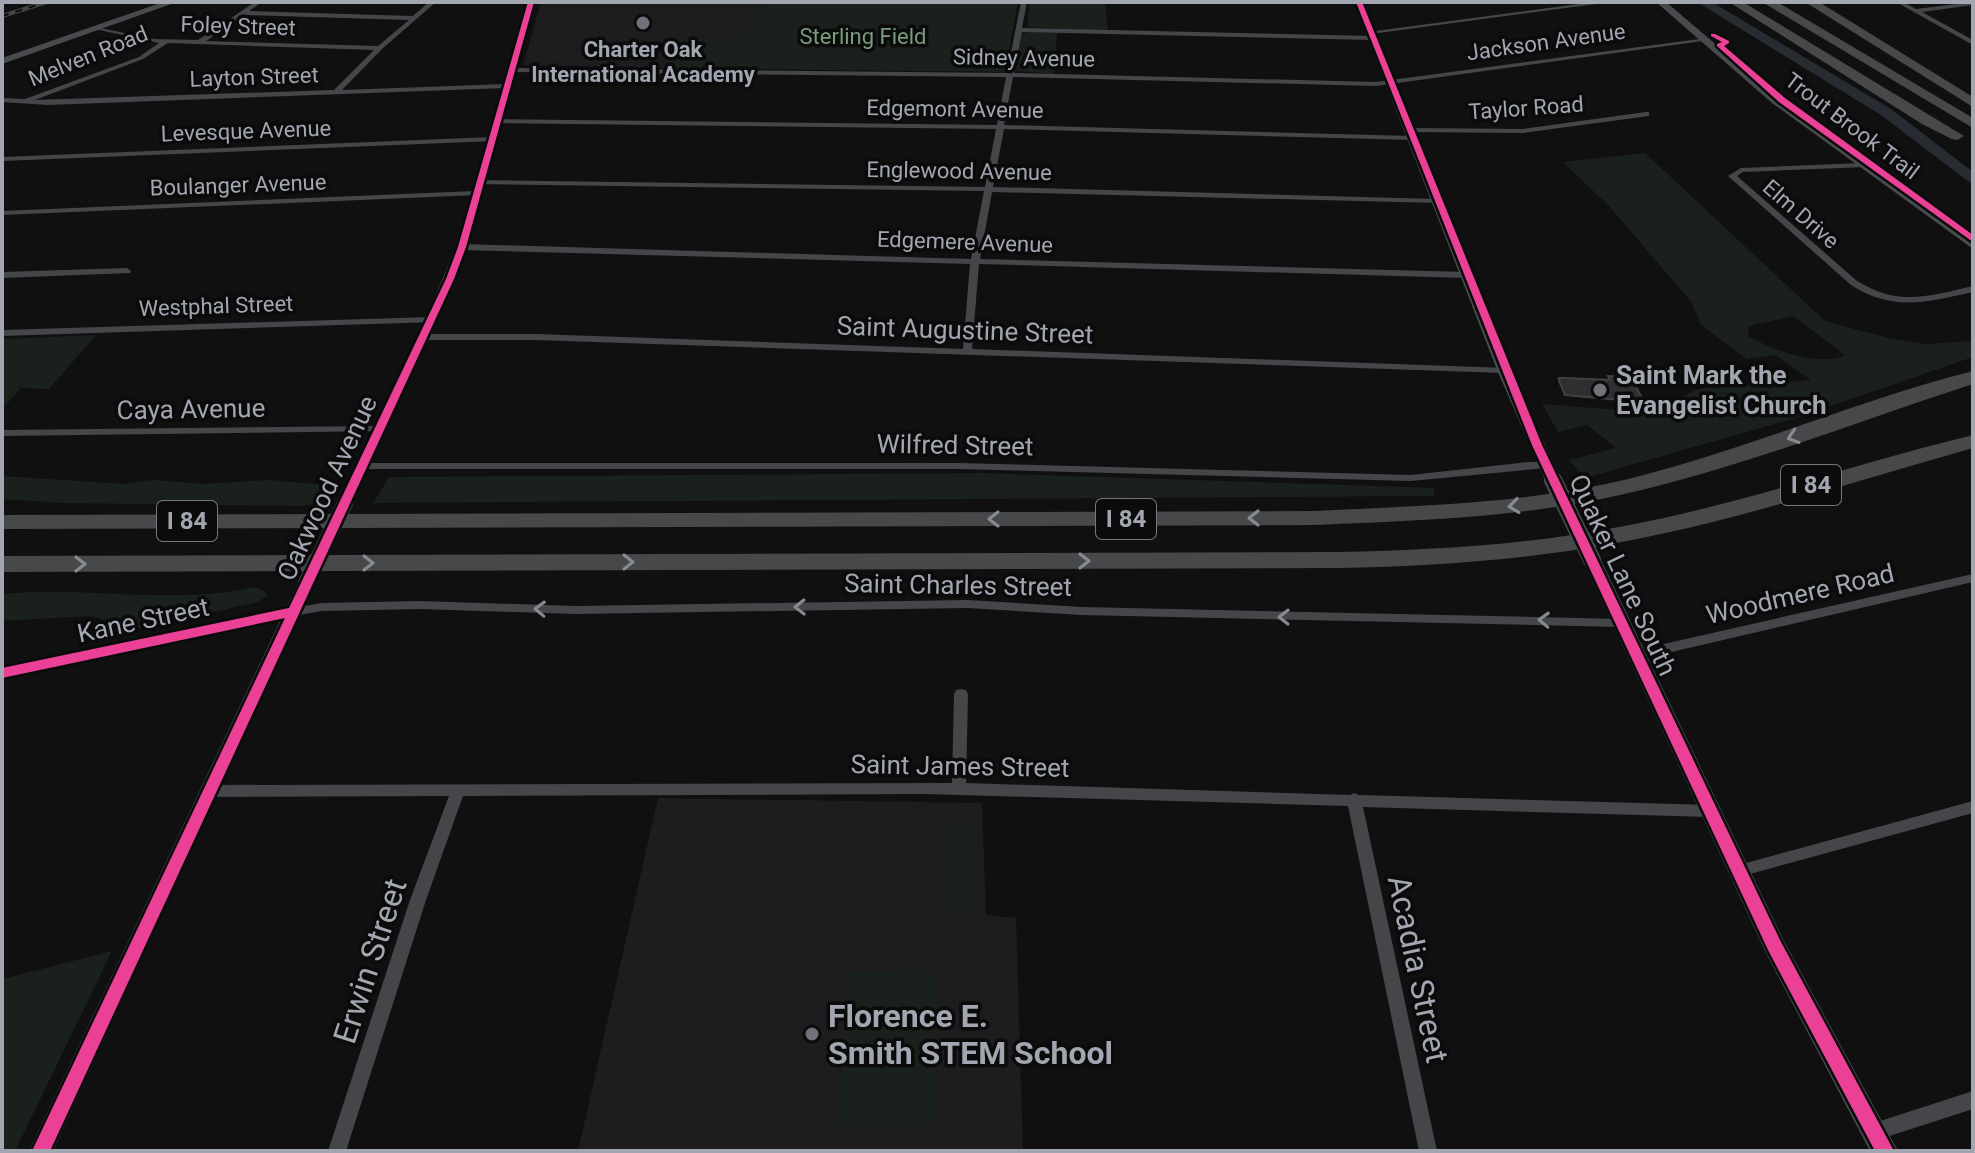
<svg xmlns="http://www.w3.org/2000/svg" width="1975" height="1153" viewBox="0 0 1975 1153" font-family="Roboto,sans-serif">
<rect width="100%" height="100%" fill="#101011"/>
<g fill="#1d1d1f">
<polygon points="541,2 774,2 758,9 745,38 674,38 661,68 523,65"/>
<polygon points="658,798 982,803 986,915 1016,918 1023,1151 578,1151"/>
</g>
<g fill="#1a201b" fill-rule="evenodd">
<polygon points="774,2 1018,2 1005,72 661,68 674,38 744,38 758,9"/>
<polygon points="1030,2 1105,2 1108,31 1027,27"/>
<polygon points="1027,32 1057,33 1054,74 1015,71 1020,39 1022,34"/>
<path d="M1645,153L1825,321L1888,338L1926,344L1973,341V357L1796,418L1585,478L1569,460L1616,448L1587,425L1558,432L1542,404L1633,411L1660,407L1698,389L1811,380L1775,355L1747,359L1701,325L1692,303L1608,205L1563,162ZM1793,316L1845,355C1820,368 1770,349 1748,336L1749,326Z"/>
<polygon points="96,335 49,389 21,388 2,409 2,339"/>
<polygon points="982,473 1434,488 1434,496 373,503 389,477"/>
<polygon points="2,476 125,484 153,480 203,484 269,480 327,485 329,492 321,503 302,506 62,503 2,499"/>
<path d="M254,587L265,591L267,596L258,602L117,633L105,631L102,619L90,616L2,621V594C87,585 169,606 254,587Z"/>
<polygon points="975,824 976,913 940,913 941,825"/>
<polygon points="112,951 15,1151 2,1151 2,979"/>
<polygon points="935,970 934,1125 837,1128 847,972"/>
</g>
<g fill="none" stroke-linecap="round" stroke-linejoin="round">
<polygon fill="#272c33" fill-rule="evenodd" points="1697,2 1712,2 1891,109 1973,172 1973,185 1881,115"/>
</g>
<polygon fill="#2f2f31" stroke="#404144" stroke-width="2" points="1608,376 1631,377 1644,402 1565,395 1559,381 1559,378 1565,378 1610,380"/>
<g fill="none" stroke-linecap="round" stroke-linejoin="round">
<g fill="#454649" fill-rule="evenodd">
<path d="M255,2H262L249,11L413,16L429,2H436L382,49L342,90L506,84L509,86L506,88L48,105L2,102V98L25,99L139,57L159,43L95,29V27L154,39L198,40ZM244,15L409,20L378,46L206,41ZM168,43L374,50L334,90L35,100L143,59Z"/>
<polygon points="1021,2 1027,2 1022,28 1373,36 1376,38 1373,40 1022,32 1014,73 1376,82 1707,38 1710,40 1376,86 1013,77 1004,125 1412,136 1416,138 1412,140 1004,129 993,187 1438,199 1442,201 1438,203 992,192 980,259 1467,272 1471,275 1467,278 979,264 972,349 1507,368 1507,372 1504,373 536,340 423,340 418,337 423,334 536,334 963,349 970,264 462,250 458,247 462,244 971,259 984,191 479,184 475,182 479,180 985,187 996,129 497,123 493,121 497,119 997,125 1006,77 513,72 510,70 513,68 1007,73"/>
<polygon points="1594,2 1611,2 1371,34 1368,32"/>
<polygon points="1896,2 1903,2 1916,9 1973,2 1973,5 1922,12 1973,40 1973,45"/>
<polygon points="1646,112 1649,112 1649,116 1523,133 1409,132 1405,130 1409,128 1523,129"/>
<polygon points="492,137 496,139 495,141 2,161 2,157"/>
<path d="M1862,163H1865V167L1743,172L1737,176L1857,281C1899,307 1929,296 1973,286V292C1927,302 1893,312 1851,285L1728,176L1741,168Z"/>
<polygon points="475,191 479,193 478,195 2,215 2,211"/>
<polygon points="127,268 131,271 130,273 2,278 2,272"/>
<polygon points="432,317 435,318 435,322 2,336 2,330"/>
<polygon points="380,426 384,427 385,429 384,431 2,436 2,430"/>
<polygon points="1529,462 1546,462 1551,465 1546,468 1411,481 958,469 362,469 357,466 362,463 958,463 1411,475"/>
<polygon points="1973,574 1973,582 1637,660 1632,658 1631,655 1632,652 1637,650"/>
<polygon points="967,600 1082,607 1622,619 1628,623 1622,627 1082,615 967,608 576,614 420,609 322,611 293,616 287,612 293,608 322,603 420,601 576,606"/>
<polygon points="961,689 966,690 968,694 966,783 1350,795 1354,793 1359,795 1710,805 1715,807 1717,811 1715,815 1710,817 1363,807 1437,1151 1419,1151 1348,806 925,794 463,796 426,900 346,1151 328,1151 410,900 449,796 208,797 203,795 201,791 203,787 208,785 952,783 954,694 956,690"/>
<polygon points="1973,801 1973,813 1739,877 1734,876 1731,871 1734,866 1739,865"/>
<polygon points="1973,1091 1973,1109 1874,1141 1868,1138 1865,1132 1868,1126 1874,1123"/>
</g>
<g fill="#454649" fill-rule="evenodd">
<polygon points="527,2 535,2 468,247 434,327 352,503 350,506 340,506 338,503 422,327 456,247"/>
<polygon points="306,577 314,583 53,1151 29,1151 280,621 2,679 2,667 286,608 300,579"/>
</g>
<g fill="#494a4d" fill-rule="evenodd">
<polygon points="163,2 177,2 2,64 2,58"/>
<polygon points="1354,2 1364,2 1511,370 1561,480 1559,484 1553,485 1545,480 1497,370"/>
<polygon points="1656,2 1666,2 1780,99 1973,239 1973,249 1772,103"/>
<polygon points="1592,554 1601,560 1783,939 1898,1151 1870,1151 1767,955 1583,560"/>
</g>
<g fill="#47484a" fill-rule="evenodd">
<polygon points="1729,2 1743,2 1964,136 1957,140 1952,139 1922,124"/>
<polygon points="1762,2 1777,2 1973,118 1973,128"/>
<polygon points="1805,2 1819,2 1973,97 1973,107"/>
<path d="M1973,371V384C1853,423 1730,472 1606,498C1510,518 1413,521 1315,525L2,529V515L1315,511C1412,506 1510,504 1606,484C1731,457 1850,402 1973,371Z"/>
<path d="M1973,435V448C1855,481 1737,521 1616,543C1525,560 1432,566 1339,568L2,572V556L1339,552C1433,550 1526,545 1619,527C1739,505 1854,464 1973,435Z"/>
</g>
<g stroke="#454649" stroke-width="4">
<polyline id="rail" points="2,16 47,2"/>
</g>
<use href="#rail" stroke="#0b0b0c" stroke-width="2" stroke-dasharray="7" stroke-linecap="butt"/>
<polyline stroke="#454649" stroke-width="16" points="306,583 345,503"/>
<polyline stroke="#494a4d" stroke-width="18" points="1553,480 1592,560"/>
<g stroke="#0b0b0c" stroke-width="5">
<g id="cycleway">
<polygon points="528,2 534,2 466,247 454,279 50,1151 32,1151 285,618 2,678 2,668 289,608 446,279 458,247"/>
<polygon points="1356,2 1362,2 1542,445 1781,942 1894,1151 1875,1151 1769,952 1532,445"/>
<polygon points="1711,34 1715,34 1729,41 1729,43 1724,46 1785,98 1973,235 1973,242 1779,102 1717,46 1717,44 1722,42 1711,36"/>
</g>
</g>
<use href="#cycleway" fill="#ea4096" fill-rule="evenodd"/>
</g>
<defs><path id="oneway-chevron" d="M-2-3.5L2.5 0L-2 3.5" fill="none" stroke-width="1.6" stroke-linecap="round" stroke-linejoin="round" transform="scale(2)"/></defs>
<g stroke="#878a92">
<use href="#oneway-chevron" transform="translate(1793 437) rotate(162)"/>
<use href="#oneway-chevron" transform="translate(1514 506) rotate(173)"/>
<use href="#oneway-chevron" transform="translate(1254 518) rotate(180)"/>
<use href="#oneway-chevron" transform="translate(994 519) rotate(180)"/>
<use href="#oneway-chevron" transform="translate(1084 561)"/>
<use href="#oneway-chevron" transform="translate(628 562)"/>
<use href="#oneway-chevron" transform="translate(368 563)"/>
<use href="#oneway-chevron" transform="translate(80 564)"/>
</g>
<g stroke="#868992">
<use href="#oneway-chevron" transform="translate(800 607) rotate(179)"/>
<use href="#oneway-chevron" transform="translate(540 609) rotate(-178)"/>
<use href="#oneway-chevron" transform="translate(1284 617) rotate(-179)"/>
<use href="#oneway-chevron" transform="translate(1544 620) rotate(-178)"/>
</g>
<g fill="#6f7279" stroke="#0b0b0c" stroke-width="3">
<circle cx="643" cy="23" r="8"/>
<circle cx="1600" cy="390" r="8"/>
<circle cx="812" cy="1034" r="8"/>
</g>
<g text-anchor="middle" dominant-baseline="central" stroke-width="7" stroke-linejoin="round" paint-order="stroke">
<g font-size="22" fill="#a2a6b1" stroke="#0b0b0c">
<text transform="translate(238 26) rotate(2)">Foley Street</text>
<text transform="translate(1546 42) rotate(-8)">Jackson Avenue</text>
<text transform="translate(88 56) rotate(-22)">Melven Road</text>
<text transform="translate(1024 58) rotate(1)">Sidney Avenue</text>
<text transform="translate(254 77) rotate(-2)">Layton Street</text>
<text transform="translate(1526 108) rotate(-4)">Taylor Road</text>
<text transform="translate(955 109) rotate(1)">Edgemont Avenue</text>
<text transform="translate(1852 126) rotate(37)">Trout Brook Trail</text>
<text transform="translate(246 131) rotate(-2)">Levesque Avenue</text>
<text transform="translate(959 171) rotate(1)">Englewood Avenue</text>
<text transform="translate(238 185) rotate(-2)">Boulanger Avenue</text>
<text transform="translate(1801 214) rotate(41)">Elm Drive</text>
<text transform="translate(965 242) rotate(2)">Edgemere Avenue</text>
<text transform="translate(216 306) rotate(-2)">Westphal Street</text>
</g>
<g font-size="22" fill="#799b7d" stroke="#0b0b0c">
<text x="863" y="36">Sterling Field</text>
</g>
<g font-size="22" font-weight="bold" fill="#a2a6b1" stroke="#0b0b0c">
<text x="643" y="49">Charter Oak<tspan x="643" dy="25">International Academy</tspan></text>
</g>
<g fill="#0b0b0c" stroke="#757880" stroke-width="2">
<rect x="1781" y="465" width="60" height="40" rx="6"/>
<rect x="1096" y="499" width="60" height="40" rx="6"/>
<rect x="157" y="501" width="60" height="40" rx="6"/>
</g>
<g font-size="24" font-weight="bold" fill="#a2a6b1">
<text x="1811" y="485">I 84</text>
<text x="1126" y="519">I 84</text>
<text x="187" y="521">I 84</text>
</g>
<g font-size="26" fill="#a2a6b1" stroke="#0b0b0c">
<text transform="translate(965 330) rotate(2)">Saint Augustine Street</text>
<text transform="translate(191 409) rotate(-1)">Caya Avenue</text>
<text transform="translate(955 445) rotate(1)">Wilfred Street</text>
<text transform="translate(327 488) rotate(-65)">Oakwood Avenue</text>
<text transform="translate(1623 575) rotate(65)">Quaker Lane South</text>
<text transform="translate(958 585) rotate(1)">Saint Charles Street</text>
<text transform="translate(1800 594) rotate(-13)">Woodmere Road</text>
<text transform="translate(143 620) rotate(-12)">Kane Street</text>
<text transform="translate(960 766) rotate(1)">Saint James Street</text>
</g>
<g font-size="26" font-weight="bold" fill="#a2a6b1" stroke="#0b0b0c" text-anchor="start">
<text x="1616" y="375">Saint Mark the<tspan x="1616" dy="30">Evangelist Church</tspan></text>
</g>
<g font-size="32" fill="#a2a6b1" stroke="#0b0b0c">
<text transform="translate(370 961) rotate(-72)">Erwin Street</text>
<text transform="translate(1418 969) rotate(78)">Acadia Street</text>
</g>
<g font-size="32" font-weight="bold" fill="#a2a6b1" stroke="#0b0b0c" text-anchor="start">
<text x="828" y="1016">Florence E.<tspan x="828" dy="37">Smith STEM School</tspan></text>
</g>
</g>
<rect width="1975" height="1153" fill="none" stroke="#a2a6b1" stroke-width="8"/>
</svg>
